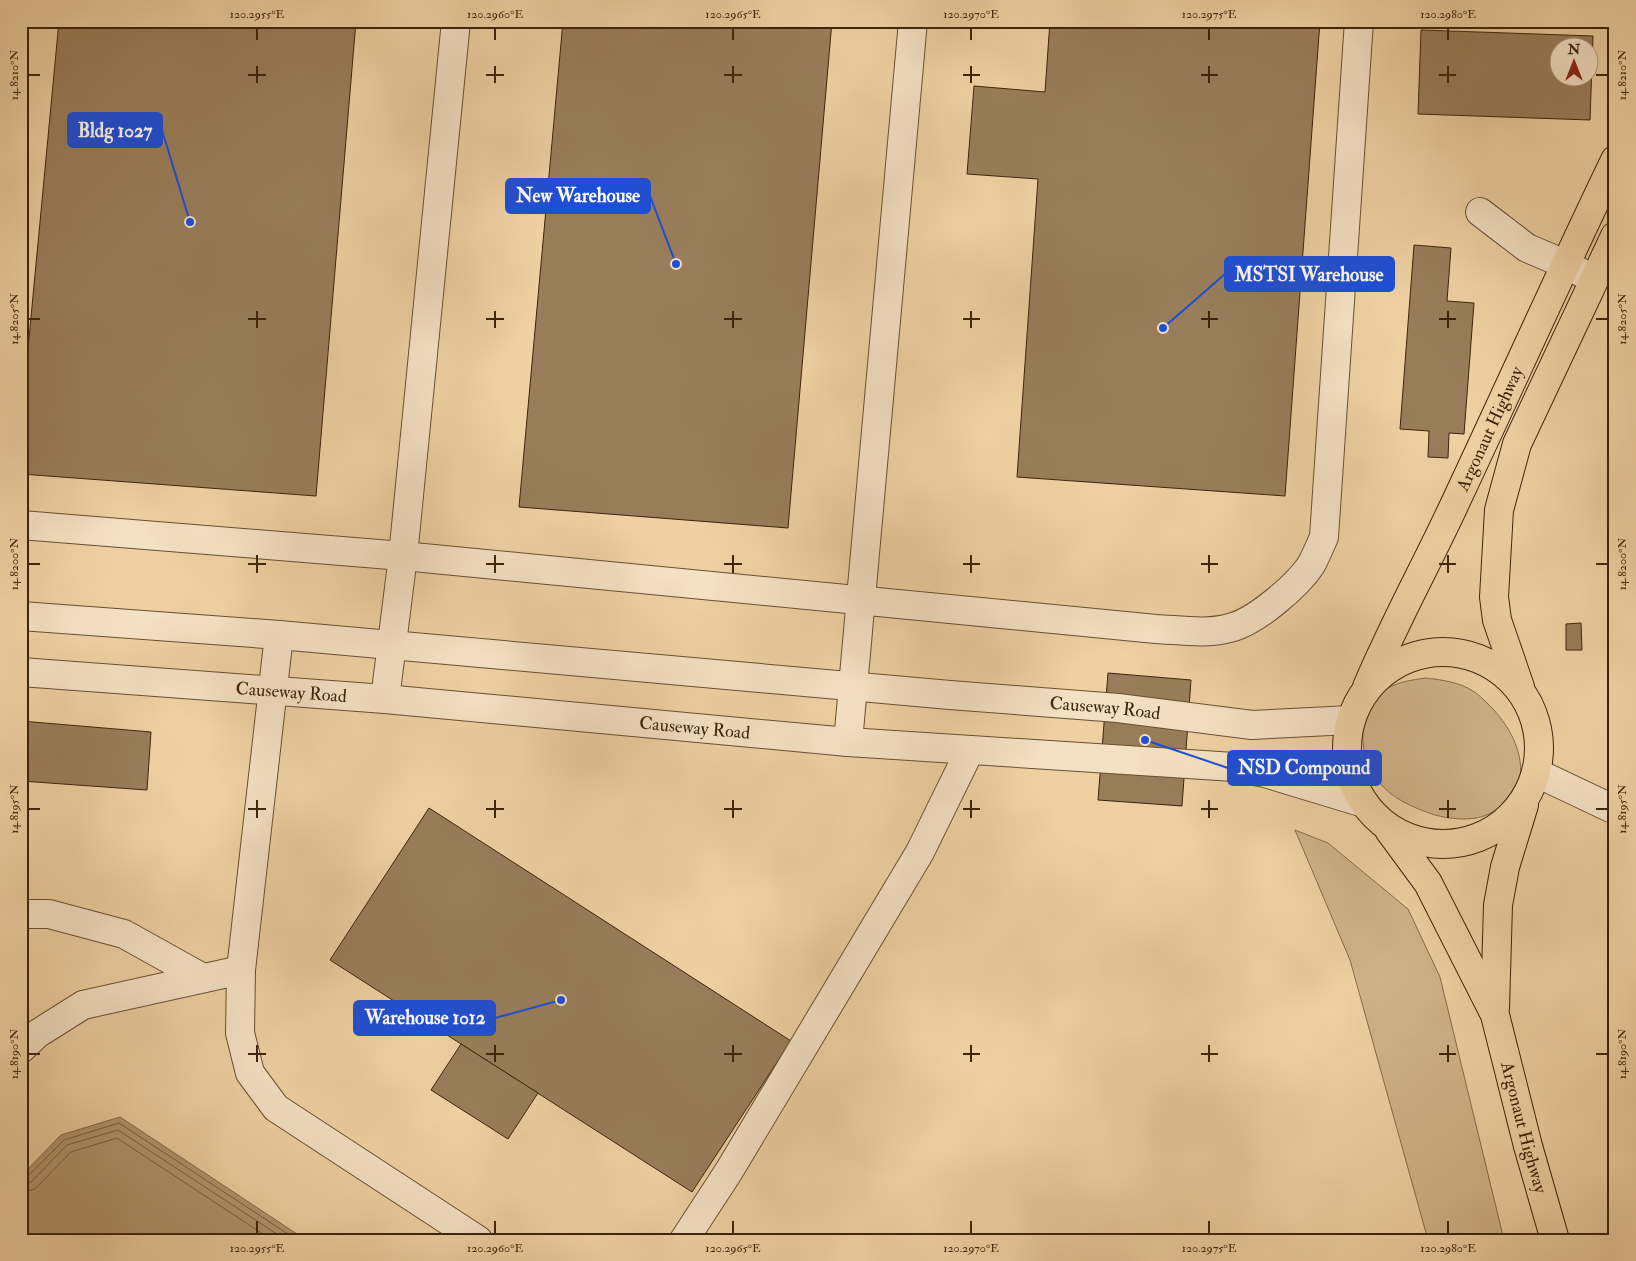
<svg xmlns="http://www.w3.org/2000/svg" width="1636" height="1261" viewBox="0 0 1636 1261" font-family="'IM FELL Double Pica',serif">
<rect width="100%" height="100%" fill="#eed0a3"/>
<filter id="stains"><feTurbulence type="fractalNoise" baseFrequency=".004" numOctaves="4"/><feColorMatrix values="0 0 0 0 .2 0 0 0 0 .09 0 0 0 0 .02 0 0 0 .5 -.17"/></filter>
<radialGradient id="worn" r=".72"><stop offset=".6" stop-color="#630" stop-opacity="0"/><stop offset="1" stop-color="#630" stop-opacity=".3"/></radialGradient>
<g fill="#d0b389" stroke="#866c4a">
<path d="M1426,678C1442,680 1459,682 1473,691C1478,694 1483,699 1487,703C1523,737 1541,794 1484,816C1470,821 1450,819 1435,815C1414,808 1392,799 1378,781C1358,756 1356,712 1383,691C1396,682 1411,680 1426,678Z"/>
<polygon points="1295,830 1328,843 1408,909 1440,977 1504,1240 1428,1240 1350,960"/>
</g>
<polygon fill="#b2966f" stroke="#836847" points="120,1117 306,1240 21,1240 21,1176 61,1135"/>
<g fill="none" stroke-linecap="round" stroke-linejoin="round">
<g stroke="#785d3c" stroke-width="1">
<polyline points="21,1179 27,1177 64,1140 119,1123 297,1240"/>
<polyline points="21,1185 31,1182 67,1145 118,1130 286,1240"/>
<polyline points="21,1193 35,1189 71,1152 117,1138 272,1240"/>
</g>
</g>
<g fill="#997d5a" stroke="#3d240a" fill-rule="evenodd">
<polygon points="59,21 356,21 316,496 21,474 21,423"/>
<polygon points="563,21 832,21 788,528 519,507"/>
<polygon points="1050,21 1320,21 1285,496 1017,477 1038,179 967,174 974,86 1045,92"/>
<path d="M1421,30L1593,36L1590,120L1418,114ZM1558,48H1588V78H1558Z"/>
<polygon points="1414,245 1451,248 1447,301 1474,303 1464,434 1449,433 1448,458 1428,457 1429,431 1400,429"/>
<polygon points="1581,623 1582,650 1566,650 1566,624"/>
<polygon points="1108,673 1191,680 1182,806 1098,800"/>
<polygon points="21,721 151,732 147,790 21,781"/>
<polygon points="429,808 791,1041 692,1192 330,960"/>
<polygon points="461,1044 538,1093 508,1139 431,1090"/>
</g>
<g fill="none" stroke-linecap="round" stroke-linejoin="round">
<g stroke="#694f30" stroke-width="30">
<g id="minor">
<polyline points="1480,212 1527,248 1565,264 1593,279"/>
<path d="M21,525L403,556L1156,629C1180,630 1209,635 1233,627C1257,620 1297,586 1311,565C1316,556 1320,546 1324,537L1359,21"/>
<path id="s1" d="M21,616L279,635L950,695L1118,708L1252,725L1351,720"/>
<polyline points="279,635 241,970 240,1033 250,1073 276,1108 478,1240"/>
<path id="s2" d="M21,672L385,699L848,742L1234,767L1265,773L1364,803"/>
<polyline points="385,699 403,556 456,21"/>
<polyline points="848,742 913,21"/>
<polyline points="1537,773 1615,810"/>
<polyline points="21,914 49,914 124,934 203,978"/>
<polyline points="21,1049 37,1034 83,1005 241,970"/>
<polyline points="684,1240 729,1171 920,852 970,750"/>
</g>
</g>
<g stroke="#3d240a" stroke-width="30">
<g id="major">
<circle cx="1443" cy="748" r="96"/>
<path id="s3" d="M1367,687C1394,623 1428,562 1457,499C1510,386 1561,272 1615,160"/>
<polyline points="1520,687 1497,620 1494,597 1499,510 1517,444 1615,236"/>
<path id="s4" d="M1389,830L1428,883L1495,1015L1528,1146L1555,1240"/>
<polyline points="1495,1008 1498,905 1505,867 1524,805"/>
</g>
</g>
<use href="#minor" stroke="#f4e0c3" stroke-width="28"/>
<use href="#major" stroke="#eed0a3" stroke-width="28"/>
</g>
<path fill="none" stroke="#3d240a" stroke-width="2" d="M257,28V40M495,28V40M733,28V40M971,28V40M1209,28V40M1448,28V40M257,66V83M495,66V83M733,66V83M971,66V83M1209,66V83M1448,66V83M28,75H40M248,75H266M486,75H504M724,75H742M963,75H980M1201,75H1218M1439,75H1456M1596,75H1608M257,311V328M495,311V328M733,311V328M971,311V328M1209,311V328M1448,311V328M28,319H40M248,319H266M486,319H504M724,319H742M963,319H980M1201,319H1218M1439,319H1456M1596,319H1608M257,555V573M495,555V573M733,555V573M971,555V573M1209,555V573M1448,555V573M28,564H40M248,564H266M486,564H504M724,564H742M963,564H980M1201,564H1218M1439,564H1456M1596,564H1608M257,800V818M495,800V818M733,800V818M971,800V818M1209,800V818M1448,800V818M28,809H40M248,809H266M486,809H504M724,809H742M963,809H980M1201,809H1218M1439,809H1456M1596,809H1608M257,1045V1062M495,1045V1062M733,1045V1062M971,1045V1062M1209,1045V1062M1448,1045V1062M28,1054H40M248,1054H266M486,1054H504M724,1054H742M963,1054H980M1201,1054H1218M1439,1054H1456M1596,1054H1608M257,1221V1234M495,1221V1234M733,1221V1234M971,1221V1234M1209,1221V1234M1448,1221V1234"/>
<g text-anchor="middle" dominant-baseline="central" stroke-width="5" stroke-linejoin="round" paint-order="stroke">
<g font-size="18" fill="#3d240a" stroke="#f4e0c3">
<text stroke="none"><textPath href="#s3" startOffset="286">Argonaut Highway</textPath></text>
<text stroke="none"><textPath href="#s2" startOffset="271">Causeway Road</textPath></text>
<text stroke="none"><textPath href="#s1" startOffset="1088">Causeway Road</textPath></text>
<text stroke="none"><textPath href="#s2" startOffset="676">Causeway Road</textPath></text>
<text stroke="none"><textPath href="#s4" startOffset="330">Argonaut Highway</textPath></text>
</g>
</g>
<path fill="none" stroke="#1d4ed8" stroke-width="2" d="M190 222L162 130M676 264L650 196M1163 328L1225 274M1145 740L1228 768M561 1000L495 1018"/>
<g fill="#1d4ed8" stroke="#f4e0c3" stroke-width="2">
<circle cx="190" cy="222" r="5"/>
<circle cx="676" cy="264" r="5"/>
<circle cx="1163" cy="328" r="5"/>
<circle cx="1145" cy="740" r="5"/>
<circle cx="561" cy="1000" r="5"/>
</g>
<g fill="#1d4ed8" stroke="#1d4ed8" stroke-width="2">
<rect x="68" y="113" width="94" height="34" rx="5"/>
<rect x="506" y="179" width="144" height="34" rx="5"/>
<rect x="1225" y="257" width="169" height="34" rx="5"/>
<rect x="1228" y="751" width="153" height="34" rx="5"/>
<rect x="354" y="1001" width="141" height="34" rx="5"/>
</g>
<g font-size="19" text-anchor="middle" font-weight="bold" fill="#fff">
<text x="115" y="137">Bldg 1027</text>
<text x="578" y="202">New Warehouse</text>
<text x="1309" y="281">MSTSI Warehouse</text>
<text x="1304" y="774">NSD Compound</text>
<text x="425" y="1024">Warehouse 1012</text>
</g>
<rect width="1636" height="1261" fill="none" stroke="#eed0a3" stroke-width="55"/>
<g transform="translate(1574 62)"><circle r="24" fill="#f4e0c3" stroke="#ab9579"/>
<path d="M0-4L9 19L0 12L-9 19Z" fill="#8f2418"/>
<text y="-8" font-size="14" font-weight="bold" text-anchor="middle" fill="#3d240a">N</text>
</g>
<rect x="28" y="28" width="1580" height="1206" fill="none" stroke="#3d240a" stroke-width="2"/>
<g font-size="12" text-anchor="middle" fill="#3d240a">
<text x="257" y="18">120.2955°E</text>
<text x="495" y="18">120.2960°E</text>
<text x="733" y="18">120.2965°E</text>
<text x="971" y="18">120.2970°E</text>
<text x="1209" y="18">120.2975°E</text>
<text x="1448" y="18">120.2980°E</text>
<text transform="translate(14 75) rotate(-90)" y="4">14.8210°N</text>
<text transform="translate(1622 75) rotate(-90)" y="4">14.8210°N</text>
<text transform="translate(14 319) rotate(-90)" y="4">14.8205°N</text>
<text transform="translate(1622 319) rotate(-90)" y="4">14.8205°N</text>
<text transform="translate(14 564) rotate(-90)" y="4">14.8200°N</text>
<text transform="translate(1622 564) rotate(-90)" y="4">14.8200°N</text>
<text transform="translate(14 809) rotate(-90)" y="4">14.8195°N</text>
<text transform="translate(1622 809) rotate(-90)" y="4">14.8195°N</text>
<text transform="translate(14 1054) rotate(-90)" y="4">14.8190°N</text>
<text transform="translate(1622 1054) rotate(-90)" y="4">14.8190°N</text>
<text x="257" y="1252">120.2955°E</text>
<text x="495" y="1252">120.2960°E</text>
<text x="733" y="1252">120.2965°E</text>
<text x="971" y="1252">120.2970°E</text>
<text x="1209" y="1252">120.2975°E</text>
<text x="1448" y="1252">120.2980°E</text>
</g>
<rect width="100%" height="100%" filter="url(#stains)"/>
<rect width="100%" height="100%" fill="url(#worn)"/>
</svg>
